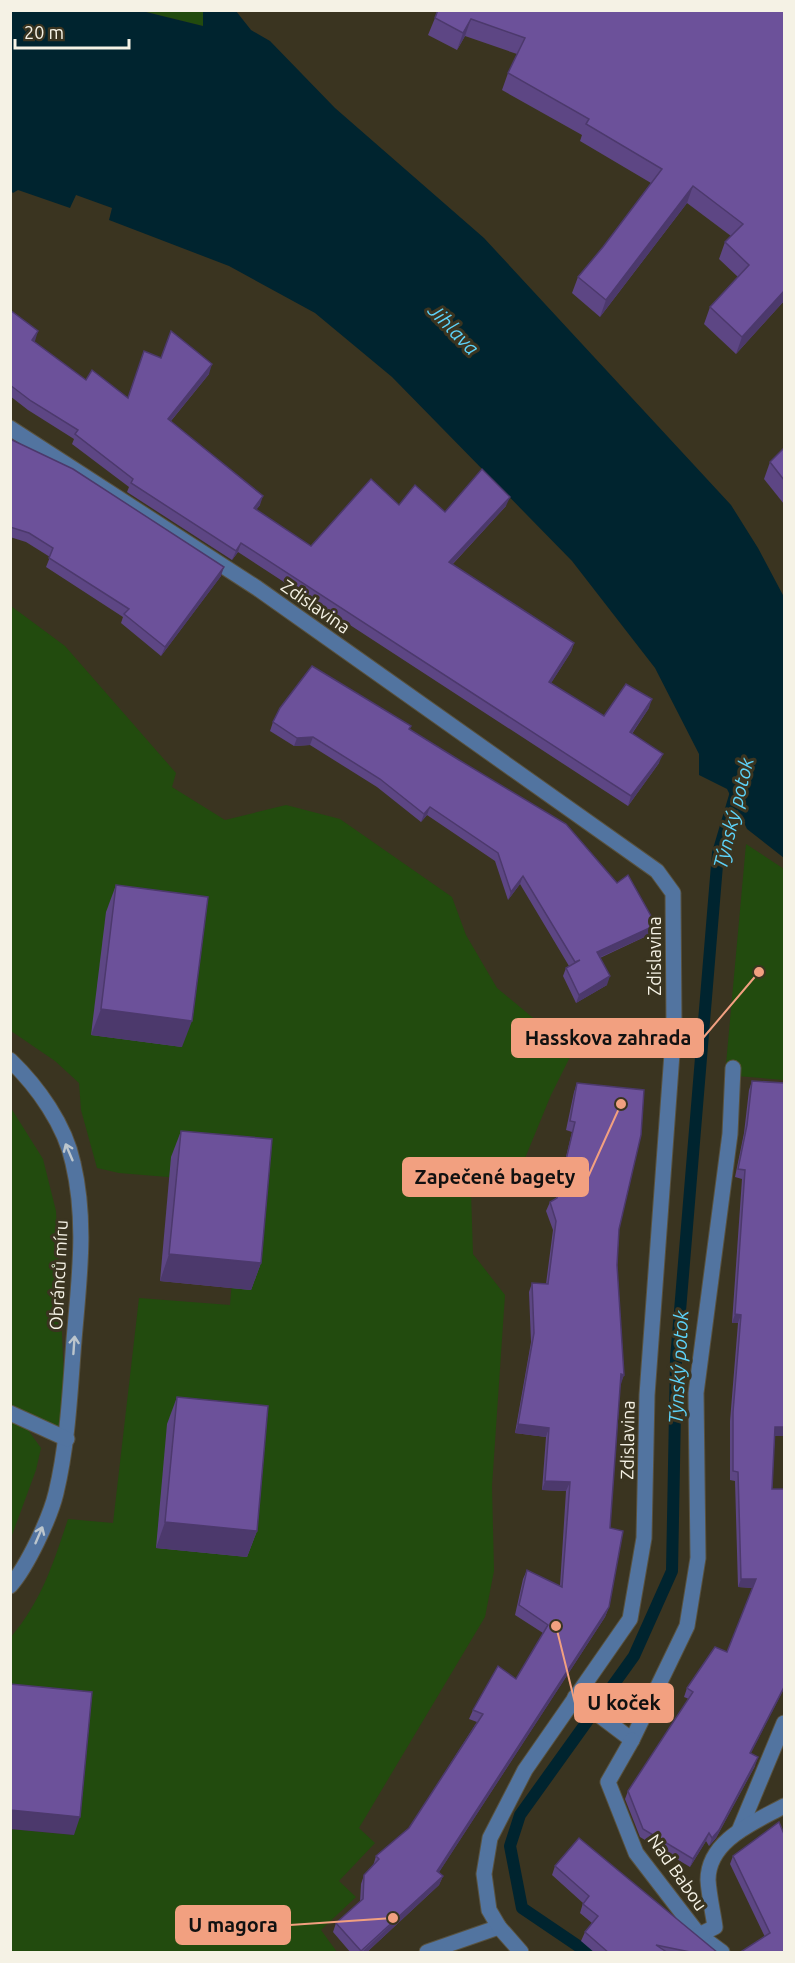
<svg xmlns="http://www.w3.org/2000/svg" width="795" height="1963" viewBox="0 0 795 1963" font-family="Ubuntu,sans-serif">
<rect width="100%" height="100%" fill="#3a3420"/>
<g fill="#224b0e">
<polygon points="142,11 203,11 203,26"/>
<path d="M11,606L65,646L176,773L172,787L225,820L286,805L340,819L452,897L466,935L497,988L573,1051L551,1095L521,1168L489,1170L471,1192L473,1254L505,1295L492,1486L494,1571L485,1617L359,1828L375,1843L339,1881L356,1897L321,1930L337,1952H11V1829L74,1835L11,1703V1637C42,1600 53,1564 68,1519L113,1523L139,1298L230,1305L240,1183L119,1173L97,1168L81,1110L79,1083L55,1061L11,1031Z"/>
<polygon points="746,844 784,869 784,1080 725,1075"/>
<polygon points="11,1108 43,1159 56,1211 67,1439 11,1413"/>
<polygon points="11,1421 28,1430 41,1448 36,1470 11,1538"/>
</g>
<polygon fill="#00242f" points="11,10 142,11 203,26 203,11 236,11 251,30 270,41 335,108 484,238 731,505 758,548 784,597 784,858 747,829 727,789 699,775 699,754 655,668 572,561 392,377 315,313 229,266 109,220 112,208 76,195 70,208 18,190 13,193 11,191"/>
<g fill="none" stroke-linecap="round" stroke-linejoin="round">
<polyline stroke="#00242f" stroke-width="12" points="587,1952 522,1908 510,1846 520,1815 634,1656 672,1571 676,1359 718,853 737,789"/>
<g stroke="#585240" stroke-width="17">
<polyline id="service" points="427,1952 499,1927"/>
</g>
<g stroke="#585240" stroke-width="17">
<g id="minor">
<polyline points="10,428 257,588 657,871 673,893 674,1026 647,1395 644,1538 630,1619 525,1770 490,1838 484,1874 489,1910 499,1927 521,1952"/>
<path d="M10,1060C38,1087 65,1125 73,1163C87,1222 79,1280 74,1340C70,1391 68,1443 56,1493C50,1518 27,1567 10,1586"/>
<polyline points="10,1413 67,1439"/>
<polyline points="575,1697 632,1740 687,1626 698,1558 696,1393 730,1134 733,1068"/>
<polyline points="632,1740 608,1782 636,1853 699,1935 722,1952"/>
<polyline points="739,1831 784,1723"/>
<path d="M699,1935L715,1927C713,1912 709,1896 708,1880C708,1840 755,1822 784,1806"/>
</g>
</g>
<use href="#service" stroke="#5274a0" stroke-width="15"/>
<use href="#minor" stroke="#5274a0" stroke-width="15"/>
</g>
<g fill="#5d4684">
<polygon points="784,10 784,301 736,354 704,324 710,307 738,277 719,259 725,242 731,236 687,203 600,317 572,293 578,277 603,247 651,183 580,141 582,135 502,90 508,73 517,54 465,36 457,50 428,35 435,18"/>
<polygon points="10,310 35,341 34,342 86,380 128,398 161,358 209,374 171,421 260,505 256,510 311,546 399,505 445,512 506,506 452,565 574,643 571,652 551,683 604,716 649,708 632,734 659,763 628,806 238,552 232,560 127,492 129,487 72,444 74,439 28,410 10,396"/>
<polygon points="10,439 221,576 161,656 121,623 123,617 46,567 50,557 26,542 10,537"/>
<polygon points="784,448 784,504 764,479 770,462"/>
<polygon points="273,722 410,729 617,883 656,925 653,933 600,958 607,985 576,1003 563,976 566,968 569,966 520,884 508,900 495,861 427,815 421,822 377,787 310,745 294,746 270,731"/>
<polygon points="116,885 182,1047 91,1035 106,912"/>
<polygon points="752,1081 775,1436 751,1753 755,1766 716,1838 709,1846 706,1841 690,1867 640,1837 625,1799 628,1791 689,1699 684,1697 687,1688 727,1652 753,1588 738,1587 735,1481 730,1480 730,1421 738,1323 732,1323 742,1179 735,1177 744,1133 749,1090"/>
<polygon points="577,1083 619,1229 617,1265 624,1375 620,1384 610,1528 609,1607 605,1617 439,1872 443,1876 439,1885 366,1953 351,1953 333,1932 336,1923 360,1902 361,1884 364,1875 373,1866 376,1856 409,1828 477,1722 469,1719 473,1710 516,1679 543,1633 515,1615 523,1579 527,1570 560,1586 566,1491 542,1490 546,1437 515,1433 531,1342 529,1292 532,1283 546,1284 553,1230 546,1211 550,1202 556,1199 572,1132 566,1130 574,1092"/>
<polygon points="181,1131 261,1263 251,1290 160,1281 171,1157"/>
<polygon points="177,1397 257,1531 247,1557 156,1548 167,1424"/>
<polygon points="733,1856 784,1953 765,1937 730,1864"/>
<polygon points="555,1866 718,1953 595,1953 581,1941 585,1932 592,1923 580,1913 583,1903 552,1875"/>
</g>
<g fill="#4c396c">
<polygon points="471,19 465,36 457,50 463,33"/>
<polygon points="693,186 687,203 600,317 606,300"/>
<polygon points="784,291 784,301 736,354 742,337"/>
<polygon points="38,331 35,341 28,349 32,340"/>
<polygon points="212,364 209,374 165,428 168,419"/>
<polygon points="263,496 260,505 250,517 254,508"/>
<polygon points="510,497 506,506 445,572 449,562"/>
<polygon points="241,543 238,552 232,560 236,551"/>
<polygon points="224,567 221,576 161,656 165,647"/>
<polygon points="574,643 571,652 546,691 549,682"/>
<polygon points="652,699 649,708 626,742 630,732"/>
<polygon points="313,737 310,745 294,746 297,738"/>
<polygon points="663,754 659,763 628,806 631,796"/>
<polygon points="430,807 427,815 421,822 424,814"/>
<polygon points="523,876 520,884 508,900 511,892"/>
<polygon points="656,925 653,933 594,960 597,952"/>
<polygon points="610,976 607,985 576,1003 579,995"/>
<polygon points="101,1009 192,1021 182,1047 91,1035"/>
<polygon points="169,1254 261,1263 251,1290 160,1281"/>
<polygon points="735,1314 741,1315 738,1323 732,1323"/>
<polygon points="621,1374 624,1375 621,1384 618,1384"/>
<polygon points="518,1424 549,1428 546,1437 515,1433"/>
<polygon points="775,1427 784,1427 784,1436 772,1436"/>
<polygon points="545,1481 570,1482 566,1491 542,1490"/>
<polygon points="165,1522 257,1531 247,1557 156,1548"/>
<polygon points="741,1579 756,1579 753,1588 738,1587"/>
<polygon points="609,1607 605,1617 434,1880 437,1871"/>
<polygon points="784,1687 784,1689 747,1761 750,1753"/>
<polygon points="758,1757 755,1766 716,1838 709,1846 712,1838"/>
<polygon points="10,1810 80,1817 74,1835 10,1829"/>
<polygon points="709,1833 706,1841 690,1867 693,1859"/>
<polygon points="443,1876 439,1885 366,1953 361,1953"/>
</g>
<g fill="#6c519a" stroke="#4c396c" stroke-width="1.5">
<polygon points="438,10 784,10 784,291 742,337 710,307 749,265 725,242 743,224 693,186 606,300 578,277 603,247 662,169 586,124 589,119 508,73 525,38 471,19 463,33 435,18"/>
<polygon points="10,310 38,331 32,340 86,380 92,370 128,398 144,351 161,358 171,331 212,364 168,419 263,496 254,508 311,546 371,479 399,505 415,485 445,512 482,469 510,497 449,562 574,643 549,682 604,716 626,684 652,699 630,732 663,754 631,796 241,543 236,551 131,483 133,479 75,434 78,430 31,401 10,385"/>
<polygon points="10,439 73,469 224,567 165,647 124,614 129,609 49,558 53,548 29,533 10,527"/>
<polygon points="784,448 784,480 770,462"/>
<polygon points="312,666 411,726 409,729 459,760 566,824 617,883 628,875 656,925 597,952 610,976 579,995 566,968 580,960 575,962 523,876 511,892 498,853 430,807 424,814 380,779 313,737 297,738 273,722 280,708"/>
<polygon points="116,885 208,897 192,1021 101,1009"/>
<polygon points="752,1081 784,1083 784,1427 775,1427 772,1489 784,1489 784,1687 750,1753 758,1757 719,1830 712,1838 709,1833 693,1859 643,1829 628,1791 693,1692 687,1688 715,1647 727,1652 756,1579 741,1579 738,1472 733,1471 733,1412 741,1315 735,1314 745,1170 738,1169 747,1125"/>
<polygon points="577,1083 644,1090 641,1135 619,1229 617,1265 624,1375 621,1374 610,1528 623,1531 609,1607 437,1871 443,1876 361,1951 336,1923 363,1899 364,1875 379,1859 376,1856 409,1828 483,1714 473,1710 498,1666 516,1679 548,1625 519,1605 527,1570 562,1587 570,1482 545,1481 549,1428 518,1424 534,1333 532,1283 548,1284 556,1221 550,1202 557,1198 575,1122 570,1121"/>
<polygon points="181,1131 272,1139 261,1263 169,1254"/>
<polygon points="177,1397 268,1406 257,1531 165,1522"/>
<polygon points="10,1684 92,1692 80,1817 10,1810"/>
<polygon points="779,1822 784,1834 784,1953 739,1953 770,1933 733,1856"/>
<polygon points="579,1838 718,1953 695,1953 656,1945 668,1953 609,1953 585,1932 598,1916 583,1904 589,1896 555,1866"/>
</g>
<defs><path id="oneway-shaft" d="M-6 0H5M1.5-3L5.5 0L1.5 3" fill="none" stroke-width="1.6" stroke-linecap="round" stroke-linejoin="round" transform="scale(1.5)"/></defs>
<g stroke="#bcc6cd">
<use href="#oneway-shaft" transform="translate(69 1152) rotate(-113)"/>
<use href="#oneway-shaft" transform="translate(74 1345) rotate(-86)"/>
<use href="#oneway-shaft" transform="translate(39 1535) rotate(-67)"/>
</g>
<g text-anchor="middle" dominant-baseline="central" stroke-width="6" stroke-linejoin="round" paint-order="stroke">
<g font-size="18" fill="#f5f2e5" stroke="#3a3420">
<text transform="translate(316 606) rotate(35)">Zdislavina</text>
<text transform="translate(654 956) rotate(-90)">Zdislavina</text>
<text transform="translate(58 1275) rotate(-87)">Obránců míru</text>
<text transform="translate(627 1440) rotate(-89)">Zdislavina</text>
<text transform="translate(678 1872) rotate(55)">Nad Babou</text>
</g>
<g font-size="20" font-style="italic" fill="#5dd2f8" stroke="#3a3420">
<text transform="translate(454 329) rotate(46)">Jihlava</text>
<text transform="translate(733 813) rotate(-76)">Týnský potok</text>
<text transform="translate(678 1367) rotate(-87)">Týnský potok</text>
</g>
</g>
<path fill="none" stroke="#f2a080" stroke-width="2" d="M759 972L703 1038M621 1104L588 1177M556 1626L575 1703M393 1918L290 1925"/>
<g fill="#f2a080" stroke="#3a3420" stroke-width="2">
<circle cx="759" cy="972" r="6"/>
<circle cx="621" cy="1104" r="6"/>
<circle cx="556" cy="1626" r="6"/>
<circle cx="393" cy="1918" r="6"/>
</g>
<g fill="#f2a080" stroke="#f2a080" stroke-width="2">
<rect x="512" y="1019" width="191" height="38" rx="6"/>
<rect x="403" y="1158" width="185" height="38" rx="6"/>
<rect x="575" y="1684" width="98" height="38" rx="6"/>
<rect x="176" y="1906" width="114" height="38" rx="6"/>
</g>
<g font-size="20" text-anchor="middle" font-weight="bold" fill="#111">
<text x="608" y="1045">Hasskova zahrada</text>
<text x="495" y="1184">Zapečené bagety</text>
<text x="624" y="1710">U koček</text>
<text x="233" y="1932">U magora</text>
</g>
<rect width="795" height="1963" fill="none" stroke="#f5f2e5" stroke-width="24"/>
<path d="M15 39v9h114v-9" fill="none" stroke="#f5f2e5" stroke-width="3"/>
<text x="24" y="39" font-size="18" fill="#f5f2e5" stroke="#3a3420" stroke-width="4.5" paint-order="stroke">20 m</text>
</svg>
